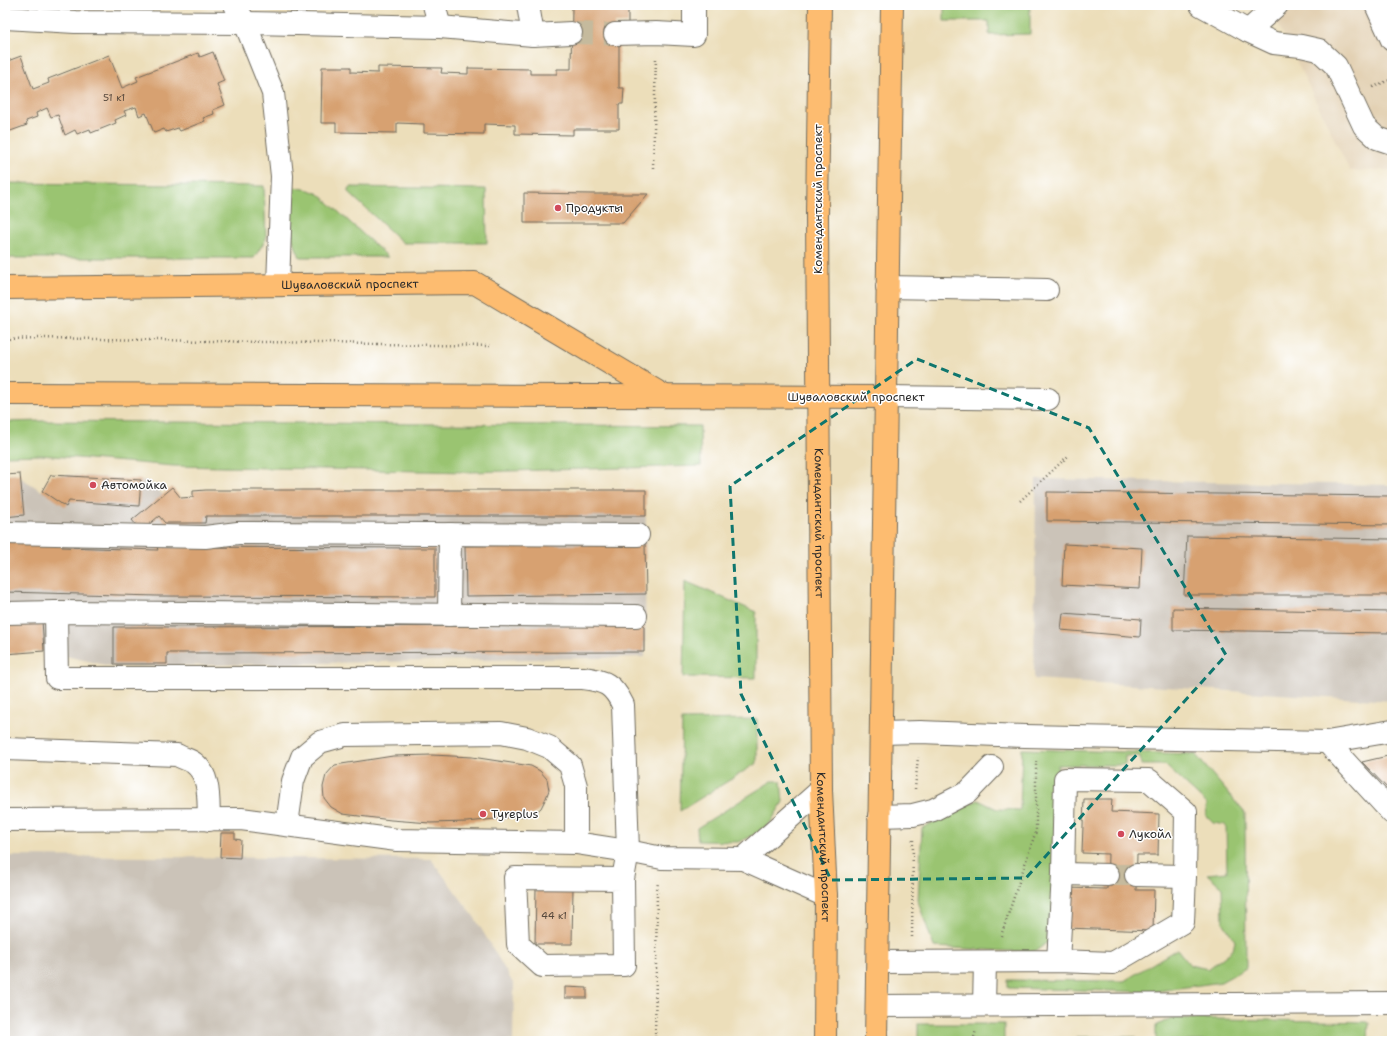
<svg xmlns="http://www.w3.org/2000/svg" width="1397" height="1046" viewBox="0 0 1397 1046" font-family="'Shantell Sans',sans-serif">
<rect width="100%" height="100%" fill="#fff"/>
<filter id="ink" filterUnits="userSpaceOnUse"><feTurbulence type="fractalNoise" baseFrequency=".025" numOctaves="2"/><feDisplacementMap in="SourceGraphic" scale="8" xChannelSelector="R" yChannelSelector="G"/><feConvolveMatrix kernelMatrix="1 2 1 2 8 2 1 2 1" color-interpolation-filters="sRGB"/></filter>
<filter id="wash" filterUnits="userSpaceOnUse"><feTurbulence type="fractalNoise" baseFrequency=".012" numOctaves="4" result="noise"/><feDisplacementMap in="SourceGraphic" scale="16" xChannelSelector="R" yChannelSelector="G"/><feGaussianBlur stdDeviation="0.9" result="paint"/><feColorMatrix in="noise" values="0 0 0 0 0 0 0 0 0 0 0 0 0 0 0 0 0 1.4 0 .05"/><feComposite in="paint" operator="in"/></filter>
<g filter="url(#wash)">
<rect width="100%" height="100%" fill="#ecdeba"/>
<polygon fill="#e3d1b4" points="1269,5 1392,5 1392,170 1350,171"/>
<g fill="#cbc3b8">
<polygon points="20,474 21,478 42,491 51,475 71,475 141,480 150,482 163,495 181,498 193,497 193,491 206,490 646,490 645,657 114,667 44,651 5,654 5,475"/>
<polygon points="1036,479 1392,485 1392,701 1034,679"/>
<polygon points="5,856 431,859 475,918 514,985 513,1041 5,1041"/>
</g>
<g fill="#9ac471" stroke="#62784e">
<polygon points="944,5 1030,5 1030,34 989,35 989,21 944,21"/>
<polygon points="5,183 264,186 266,239 254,258 5,258"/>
<polygon points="289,186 309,190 319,194 388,257 300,257 292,238"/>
<polygon points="351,187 486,189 487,243 403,243 348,192 348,189"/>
<polygon points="42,421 700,426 701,466 469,472 174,466 41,455 5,456 5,422"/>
<polygon points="685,581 756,612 756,678 683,677"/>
<polygon points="757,719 757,763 680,811 682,720"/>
<polygon points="1022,749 1195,754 1245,813 1246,968 1221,982 1151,992 1008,988 1008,980 1124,981 1177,949 1190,965 1208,969 1233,950 1235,941 1223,922 1222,887 1207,874 1227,872 1226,825 1213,823 1206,816 1207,804 1165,765 1141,765 1140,756 1125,756 1125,765 1058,765 1056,927 1049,941 1036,951 1008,951 934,947 918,901 922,828 978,800 997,809 1020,810"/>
<polygon points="772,781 781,781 783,802 770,823 753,835 738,842 698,841 697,828"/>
<polygon points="1171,1018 1369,1022 1368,1041 1156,1041 1156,1026"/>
<rect x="918" y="1024" width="86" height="17"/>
<rect x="1077" y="1037" width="59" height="4"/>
</g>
<g id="blocks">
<g fill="#d7a171">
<polygon points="562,5 628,5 628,23 614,23 615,34 619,44 619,88 624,88 623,104 619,104 619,129 573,129 573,135 515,134 515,125 484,124 484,134 424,133 424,124 397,123 397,133 336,132 336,123 321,123 322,67 351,67 351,72 378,73 378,67 442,68 441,73 468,74 468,68 530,69 530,74 557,74 557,69 571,69 572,7 562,7"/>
<polygon points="213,52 224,81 217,84 225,105 213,110 214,114 203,118 205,121 180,131 178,128 166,132 164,129 154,133 146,113 139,116 136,107 124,111 126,115 115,120 116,123 91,133 90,129 77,134 75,130 65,135 58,115 51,117 47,108 36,113 37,117 26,121 27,125 5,133 5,62 21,56 33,89 49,83 48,79 109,55 122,88 138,81 136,77 198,53 200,57"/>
<polygon points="524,193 592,194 648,194 623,223 524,223"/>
<polygon points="20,474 24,515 5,517 5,475"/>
<polygon points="51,475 141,480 139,506 69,501 66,507 42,491"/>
<polygon points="172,487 181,498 193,497 193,491 206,490 646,490 646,516 206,516 205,523 165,523 159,516 141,531 132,520"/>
<polygon points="1047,492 1392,496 1392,525 1047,521"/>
<polygon points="1187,536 1392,539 1392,595 1184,595"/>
<polygon points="5,541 62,542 62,547 158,550 157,547 435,548 435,597 157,596 5,592"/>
<polygon points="645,544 646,594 466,596 465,546"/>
<polygon points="1064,544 1142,548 1140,589 1062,585"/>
<polygon points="1173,608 1392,612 1392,633 1173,630"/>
<polygon points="1063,613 1141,619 1140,637 1061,630"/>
<polygon points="42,620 44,651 5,654 5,622"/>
<polygon points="644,626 644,652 167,653 167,664 114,664 114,627"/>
<polygon points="432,755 472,757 531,766 540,771 547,779 549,790 546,798 541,808 533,815 467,822 430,823 391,820 343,814 331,807 324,798 323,787 326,775 335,765 393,756"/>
<polygon points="1392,755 1392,793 1362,762"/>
<polygon points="1084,799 1112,799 1111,812 1159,814 1158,855 1137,855 1136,890 1154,890 1153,931 1065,928 1066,888 1107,889 1108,854 1082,853"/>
<polygon points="221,833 235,833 235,839 241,840 240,858 220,857"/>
<polygon points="536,887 573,887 572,944 535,944"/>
<polygon points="565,987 587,988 587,998 565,998"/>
</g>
</g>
</g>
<g filter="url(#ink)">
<use href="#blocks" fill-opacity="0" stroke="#6f6a5d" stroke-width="1"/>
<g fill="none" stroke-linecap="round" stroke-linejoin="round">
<g stroke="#c5ba9d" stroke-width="22" stroke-dasharray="22 11" stroke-linecap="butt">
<polyline points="571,33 615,34"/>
<polyline points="1108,875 1136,875"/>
</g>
<g stroke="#6f6a5d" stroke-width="24">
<g id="minor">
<polyline points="235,5 245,23 273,93 282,176 278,285"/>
<polyline points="434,5 440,27"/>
<polyline points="528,5 533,35"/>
<polyline points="1201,5 1248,31 1274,43 1301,46 1319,50 1336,66 1364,126 1377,138 1392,143"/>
<polyline points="1376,5 1392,40"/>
<polyline points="5,18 75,22 245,23 440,27 533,35 571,33"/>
<polyline points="1248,31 1277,5"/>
<polyline points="615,34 656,33 694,35 694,5"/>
<polyline points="887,287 1047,290"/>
<polyline points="886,397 1048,399"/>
<polyline points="5,533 205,537 238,533 638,535"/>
<path d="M56,612L57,678H583C605,681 613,684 623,705L628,851L623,879L515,878L518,944L542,966L624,965L623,879"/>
<polyline points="5,613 56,612 636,616"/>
<polyline points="449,615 450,534"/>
<polyline points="881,733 920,732 1025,736 1327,742 1392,731"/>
<polyline points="1327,742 1392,813"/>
<path d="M5,749L177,755C182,758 190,760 194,763C211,776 208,800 209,820"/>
<polyline points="879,816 913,815 933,810 968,792 992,767"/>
<polyline points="5,820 241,819 397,840 576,843 628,851 662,858 743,859 826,896"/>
<polyline points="287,825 293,781 302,757 320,742 345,735 501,733 527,738 549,747 570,765 576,786 576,843"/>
<polyline points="743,859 821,790"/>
<polyline points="1063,874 1108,875"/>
<polyline points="1136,875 1185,876"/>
<polyline points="878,962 1058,961 1063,874 1065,779 1149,780 1186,812 1185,876 1183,922 1113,963 1058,961"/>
<polyline points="984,1005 985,962"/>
<polyline points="877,1006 1392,1003"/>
</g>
</g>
<g stroke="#6f6a5d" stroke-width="24">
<g id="major">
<path id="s1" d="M820,5L817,215L821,790L826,896L825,1041"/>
<path id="s2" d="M5,288L475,283L663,395"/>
<polyline points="5,394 886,397"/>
<polyline points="876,1041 892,5"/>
</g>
</g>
<g stroke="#6f6a5d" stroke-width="2.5" stroke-dasharray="1 3" stroke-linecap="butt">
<polyline points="1373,87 1392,79"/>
<polyline points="653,168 656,57"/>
<polyline points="5,339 41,338 490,346"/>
<polyline points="1020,501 1068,456"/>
<polyline points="915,789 918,757"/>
<polyline points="1001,936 1036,831 1036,761"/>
<polyline points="912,937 913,840"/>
<polyline points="655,1041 657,890 658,882"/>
<polyline points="973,1041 976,1030"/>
</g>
<use href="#minor" stroke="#fff" stroke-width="22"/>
<use href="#major" stroke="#fdbc70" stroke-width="22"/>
</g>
</g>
<path fill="none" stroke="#0f766e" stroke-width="3" stroke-dasharray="8 5" stroke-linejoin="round" d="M917,359L1089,428L1226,655L1026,878L831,880L741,694L730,486Z"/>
<g fill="#d1495b" stroke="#fff" stroke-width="1.5">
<circle cx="558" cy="208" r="4"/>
<circle cx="93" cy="485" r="4"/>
<circle cx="483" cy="814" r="4"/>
<circle cx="1121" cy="834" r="4"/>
</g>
<g text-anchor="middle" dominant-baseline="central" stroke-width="3" stroke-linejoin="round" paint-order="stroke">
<g font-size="10" fill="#56483c">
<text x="114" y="97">51 к1</text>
<text x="554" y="915">44 к1</text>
</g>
<g font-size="12" fill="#2b2b2b" stroke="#fff">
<text transform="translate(818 199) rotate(-90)">Комендантский проспект</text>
<text stroke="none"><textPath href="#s2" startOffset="345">Шуваловский проспект</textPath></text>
<text x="856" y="397">Шуваловский проспект</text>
<text stroke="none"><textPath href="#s1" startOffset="518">Комендантский проспект</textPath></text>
<text stroke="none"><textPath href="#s1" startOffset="842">Комендантский проспект</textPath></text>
</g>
<g font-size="12" fill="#2b2b2b" stroke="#fff" text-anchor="start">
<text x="566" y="208">Продукты</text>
<text x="101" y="485">Автомойка</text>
<text x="491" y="814">Tyreplus</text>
<text x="1129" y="834">Лукойл</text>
</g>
</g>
<rect width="1397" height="1046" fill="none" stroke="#fff" stroke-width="20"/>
</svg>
